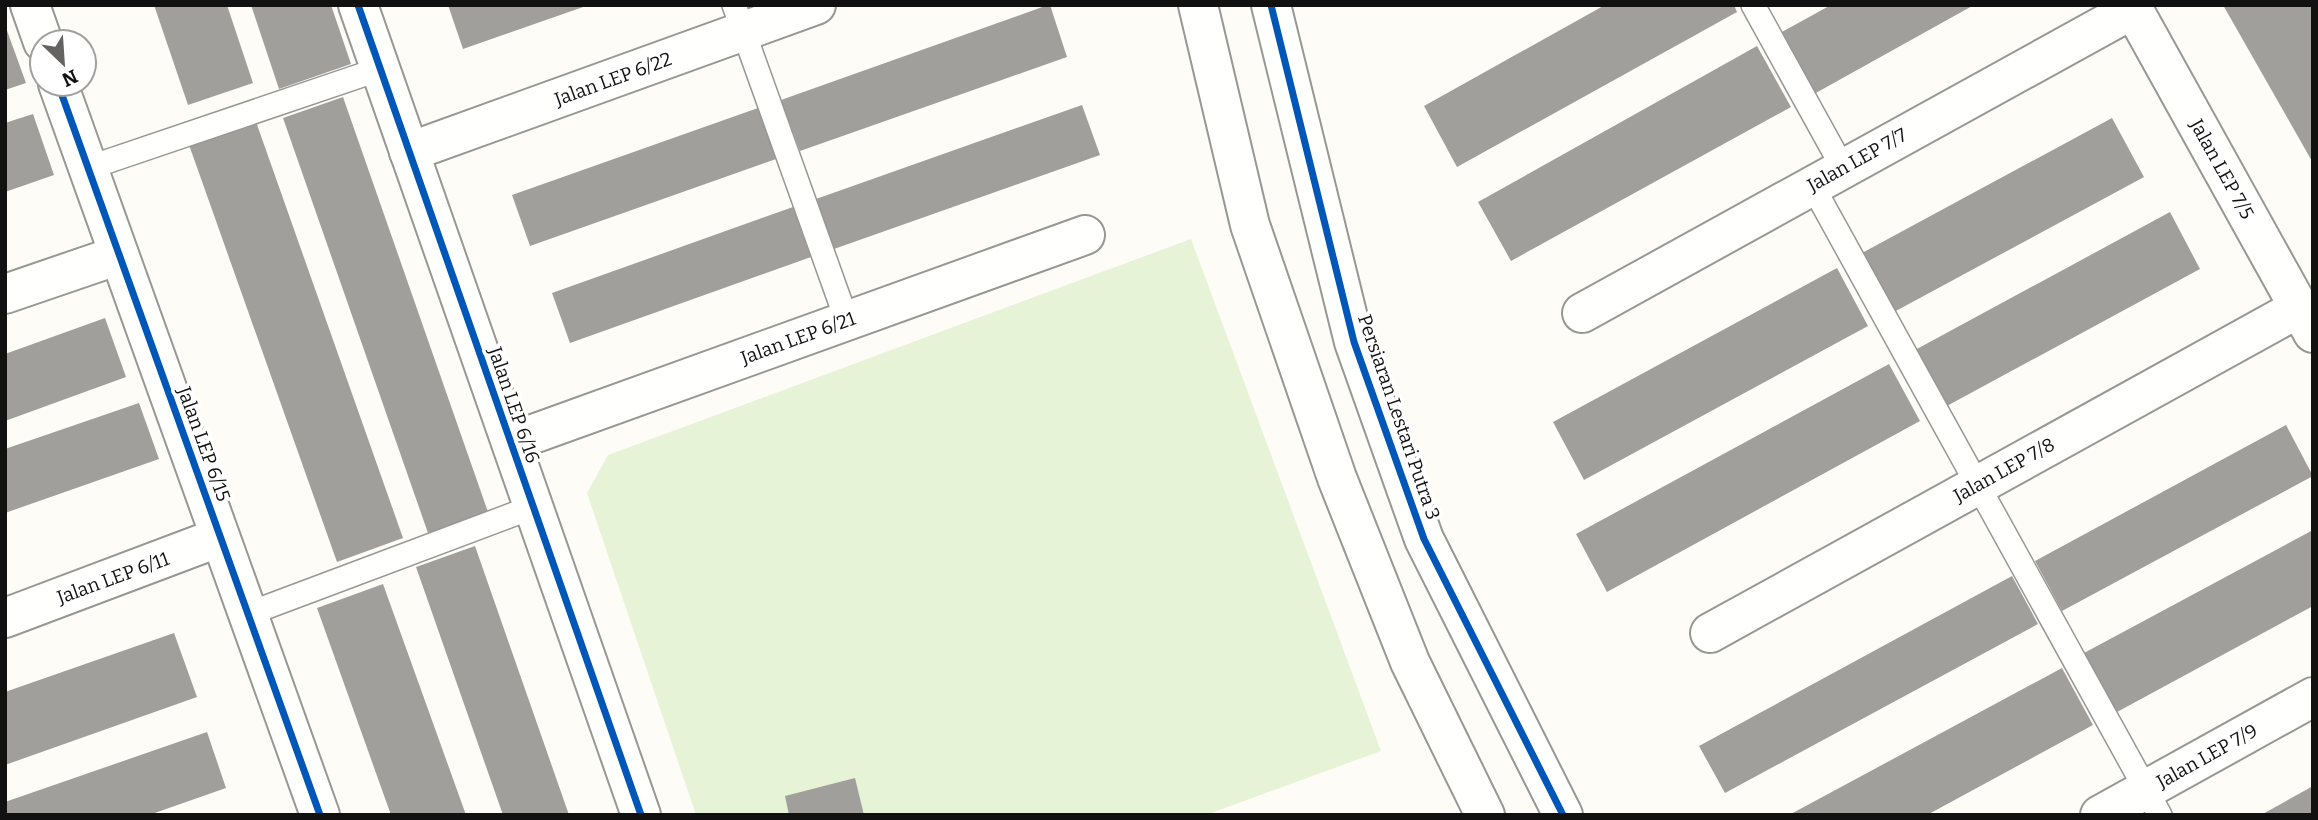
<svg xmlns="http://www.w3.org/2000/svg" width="2318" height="820" viewBox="0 0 2318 820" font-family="Bitter,serif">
<rect width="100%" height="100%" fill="#fdfcf7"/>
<polygon fill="#e7f3d7" points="1191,239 1381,751 1206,815 696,815 587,493 608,455"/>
<g fill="#a19f9c">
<polygon points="154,5 227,5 253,83 188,105"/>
<polygon points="251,5 331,5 351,64 279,89"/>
<polygon points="448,5 586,5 586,6 463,49"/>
<polygon points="1048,5 1050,5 1067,57 800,151 781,100"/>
<polygon points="1605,5 1734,5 1737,12 1457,167 1424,106"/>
<polygon points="1831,5 1974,5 1814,94 1780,33"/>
<polygon points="2223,5 2313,5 2313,163"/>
<polygon points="5,25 26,83 5,90"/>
<polygon points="1757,46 1791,107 1511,261 1478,202"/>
<polygon points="343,97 488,512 428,533 283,118"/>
<polygon points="1082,105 1100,155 834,249 816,199"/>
<polygon points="758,108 776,159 530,246 512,195"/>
<polygon points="33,114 54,175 5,192 5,123"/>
<polygon points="2112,118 2144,177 1894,312 1862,253"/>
<polygon points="255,119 403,538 337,562 188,142"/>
<polygon points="793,207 811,257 570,343 552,293"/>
<polygon points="2170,212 2200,269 1945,407 1915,350"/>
<polygon points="1837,268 1868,326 1584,480 1553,422"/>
<polygon points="105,318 126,377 5,421 5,354"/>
<polygon points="1889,364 1920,421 1607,592 1576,534"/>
<polygon points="139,403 159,459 5,513 5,449"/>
<polygon points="2286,425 2313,476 2062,611 2035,561"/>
<polygon points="2313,530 2313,606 2117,712 2084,653"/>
<polygon points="475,546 569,815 503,815 416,567"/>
<polygon points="2012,576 2038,624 1725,793 1699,746"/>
<polygon points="383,584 466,815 391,815 317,608"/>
<polygon points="174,633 197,697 5,765 5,692"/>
<polygon points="2062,668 2093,725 1927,815 1789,815"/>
<polygon points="207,732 226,788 149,815 5,815 5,802"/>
<polygon points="855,778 864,815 789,815 785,796"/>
<polygon points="2313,786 2313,815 2261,815"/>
</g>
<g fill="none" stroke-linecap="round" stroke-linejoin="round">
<g stroke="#979795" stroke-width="26">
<g id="service">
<polyline points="734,5 847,321"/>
<polyline points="1753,5 1843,168"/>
<polyline points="88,168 380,69"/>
<polyline points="1812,185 2160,815"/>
<polyline points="248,614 533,507"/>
</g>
</g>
<g stroke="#979795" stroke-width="42">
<g id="minor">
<polyline points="30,5 43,42"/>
<polyline points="358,5 641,815"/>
<polyline points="2131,5 2313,333"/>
<polyline points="58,84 320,815"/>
<polyline points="409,152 816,5"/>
<polyline points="5,294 119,255"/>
<polyline points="1582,313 2133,9"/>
<polyline points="511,442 1085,235"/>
<polyline points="5,618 220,537"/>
<polyline points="1710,633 2299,308"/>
<polyline points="2100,815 2313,697"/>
</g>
</g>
<g stroke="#979795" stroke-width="42">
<g id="tertiary">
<polyline points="1198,5 1250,225 1337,478 1410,662 1485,815"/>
<polyline points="1271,5 1354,342 1424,539 1563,815"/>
</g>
</g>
<use href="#service" stroke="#fffffe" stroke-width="23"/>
<use href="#minor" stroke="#fffffe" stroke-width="38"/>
<use href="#tertiary" stroke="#fffffe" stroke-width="38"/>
<g stroke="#fff" stroke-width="11">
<g id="cycleway">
<polyline points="358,5 641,815"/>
<polyline points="1271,5 1354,342 1424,539 1563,815"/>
<polyline points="58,84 320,815"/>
</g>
</g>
<use href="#cycleway" stroke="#0057b8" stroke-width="7"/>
</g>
<g text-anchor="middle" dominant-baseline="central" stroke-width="7" stroke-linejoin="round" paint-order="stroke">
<g font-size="19" fill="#111" stroke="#fff">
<text transform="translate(613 79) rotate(-20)">Jalan LEP 6/22</text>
<text transform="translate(1857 160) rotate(-29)">Jalan LEP 7/7</text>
<text transform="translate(2222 169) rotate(61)">Jalan LEP 7/5</text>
<text transform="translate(798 338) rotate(-20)">Jalan LEP 6/21</text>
<text transform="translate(514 405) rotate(71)">Jalan LEP 6/16</text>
<text transform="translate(1399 417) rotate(71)">Persiaran Lestari Putra 3</text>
<text transform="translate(204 444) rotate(70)">Jalan LEP 6/15</text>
<text transform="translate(2004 470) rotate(-29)">Jalan LEP 7/8</text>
<text transform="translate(113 578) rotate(-20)">Jalan LEP 6/11</text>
<text transform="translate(2207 756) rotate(-29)">Jalan LEP 7/9</text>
</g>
</g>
<rect width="2318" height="820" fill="none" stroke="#111111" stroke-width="14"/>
<g transform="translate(63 63) rotate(155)"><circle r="33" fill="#ffffff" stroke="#a0a0a0" stroke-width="2"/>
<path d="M0-5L12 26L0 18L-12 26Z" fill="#646362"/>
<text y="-10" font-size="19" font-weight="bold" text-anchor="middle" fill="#111111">N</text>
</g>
</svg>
